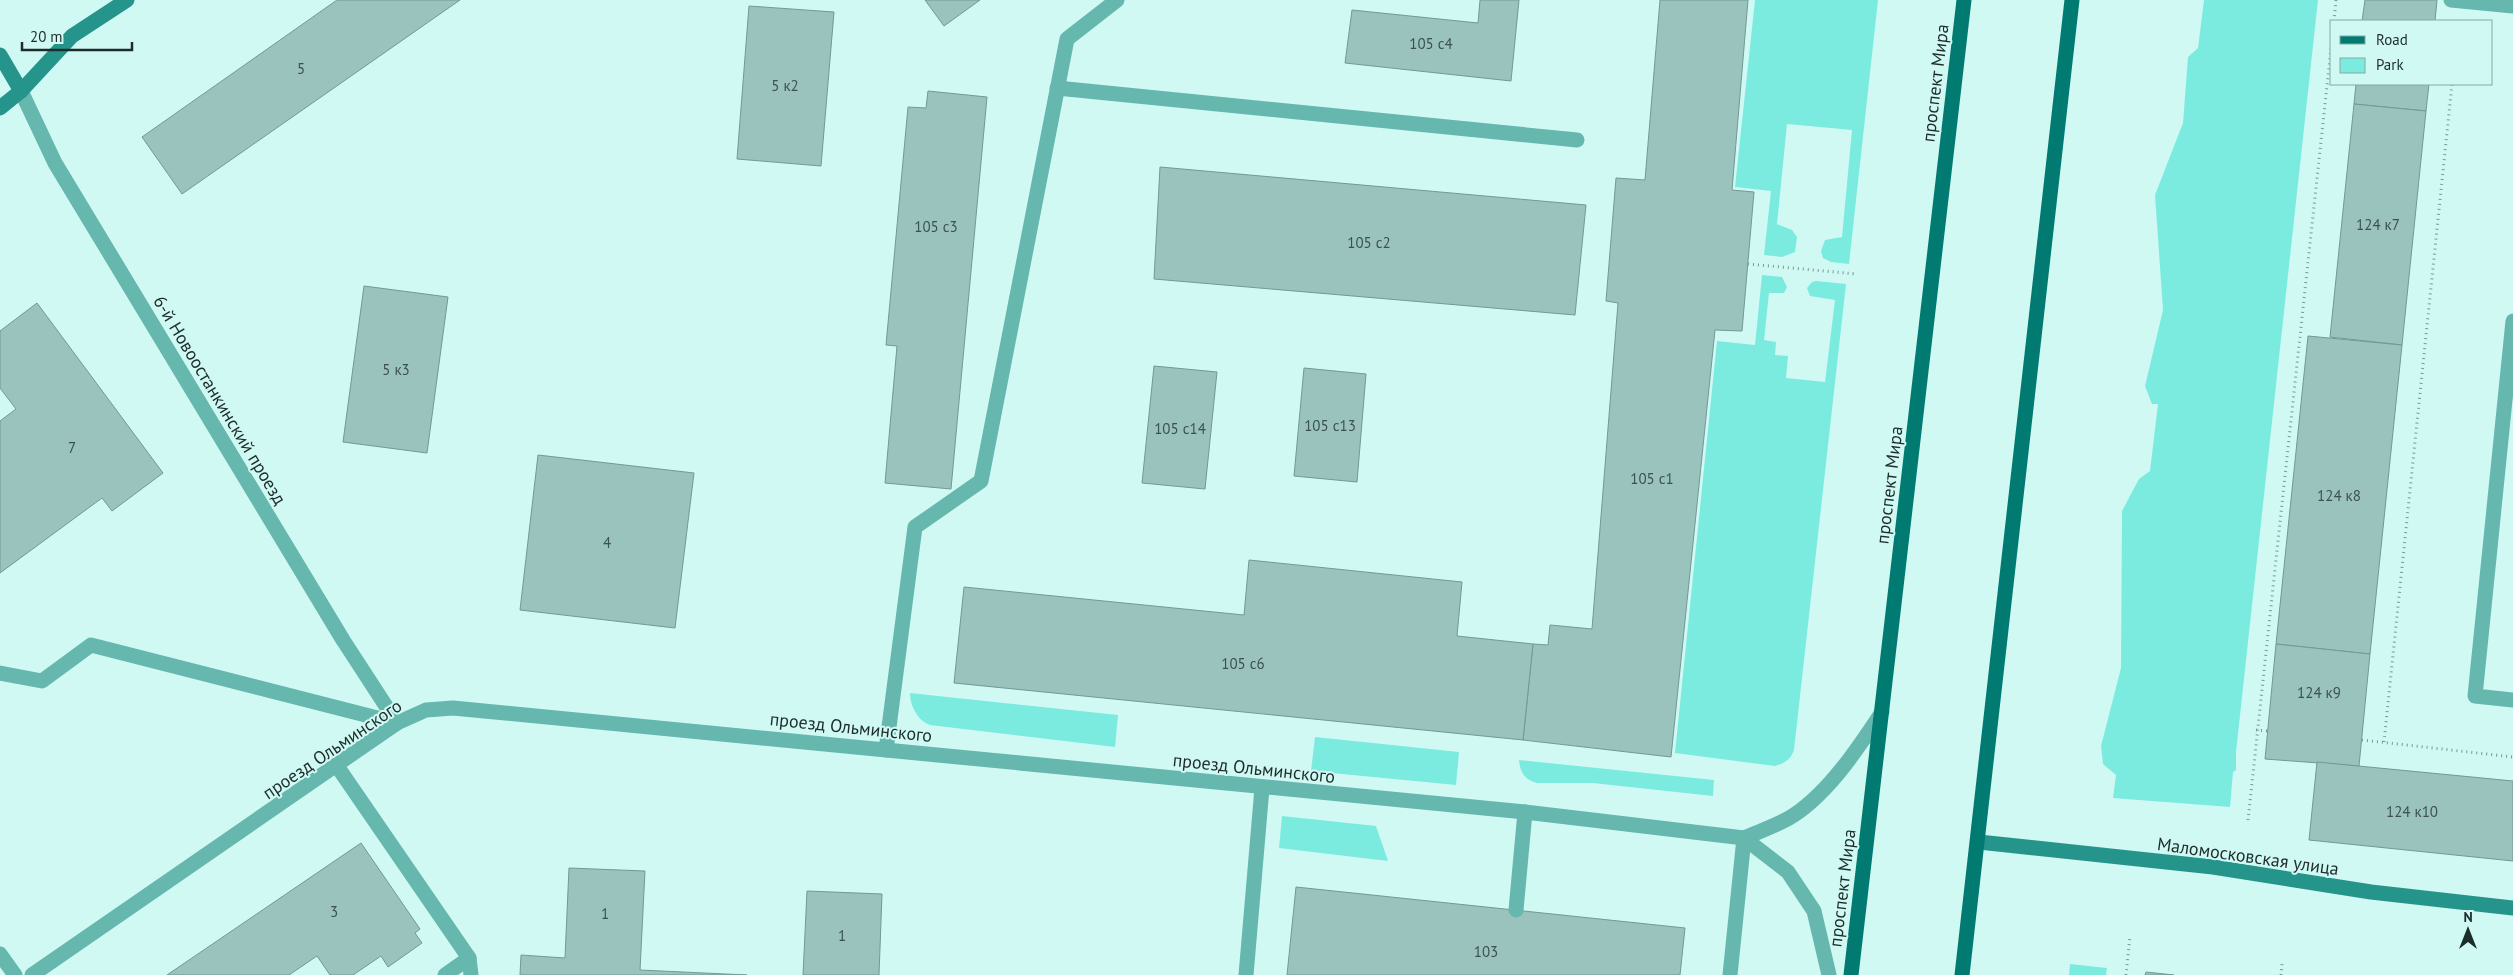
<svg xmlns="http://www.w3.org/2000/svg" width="2513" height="975" viewBox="0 0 2513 975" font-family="'PT Sans',sans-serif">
<rect width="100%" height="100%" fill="#d0f9f4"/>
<g fill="#7bebe0">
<polygon points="1755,0 1878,0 1849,264 1831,262 1823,258 1821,251 1825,240 1842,237 1852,130 1787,124 1777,224 1792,230 1797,237 1795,252 1782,257 1764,255 1771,191 1735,187"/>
<polygon points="2204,0 2318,0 2236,752 2236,770 2233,772 2230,807 2113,798 2116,775 2103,764 2101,746 2121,668 2122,511 2139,479 2150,471 2158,404 2152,404 2145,386 2163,310 2155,195 2183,123 2188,57 2198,48"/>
<path d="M1762,275L1782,277L1787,287L1784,293H1769L1764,340L1776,342L1775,355L1788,356L1786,378L1825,382L1835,300L1810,296L1807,288L1812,282L1816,281L1846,284L1794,750C1790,760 1785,763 1775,766L1675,753L1717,341L1755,345Z"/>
<path d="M910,693L1118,715L1115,747L930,725C918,721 910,706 910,693Z"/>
<polygon points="1315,737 1459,752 1456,785 1311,771"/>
<path d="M1519,760L1714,780L1713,796L1593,783H1537C1525,780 1520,773 1519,760Z"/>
<polygon points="1282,816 1376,826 1388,861 1279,848"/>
<polygon points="2070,964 2107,968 2106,975 2069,975"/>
</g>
<g fill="#9ac3bd" stroke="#729994">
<polygon points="337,0 460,0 182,194 142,137"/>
<polygon points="925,0 980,0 944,26"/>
<polygon points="1480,0 1519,0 1511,81 1345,63 1352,10 1478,23"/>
<polygon points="1660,0 1748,0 1732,190 1754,192 1742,331 1715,330 1671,757 1523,740 1533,644 1548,645 1550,625 1592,629 1618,303 1606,301 1616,178 1645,180"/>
<polygon points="2365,0 2437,0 2435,21 2362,21"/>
<polygon points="749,6 834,12 821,166 737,159"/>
<polygon points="2356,84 2429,84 2426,111 2354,104"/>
<polygon points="928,91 987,97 951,489 885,483 897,346 886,345 908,107 926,108"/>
<polygon points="2354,104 2426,111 2402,345 2330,337"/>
<polygon points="1160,167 1586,205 1575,315 1154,279"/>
<polygon points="364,286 448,297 427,453 343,442"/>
<polygon points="37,303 163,473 112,511 102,498 0,573 0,421 16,409 0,388 0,331"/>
<polygon points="2308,336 2402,345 2370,654 2276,644"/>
<polygon points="1154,366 1217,372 1205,489 1142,483"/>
<polygon points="1304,368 1366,374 1357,482 1294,476"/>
<polygon points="538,455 694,473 675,628 520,610"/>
<polygon points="1249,560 1462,582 1457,636 1533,644 1523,740 954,683 964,587 1244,615"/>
<polygon points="2276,644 2370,654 2359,766 2265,759"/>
<polygon points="2317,762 2513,781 2513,861 2309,840"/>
<polygon points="361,843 420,929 415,933 422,943 388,967 381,956 353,975 330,975 317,956 289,975 167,975"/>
<polygon points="569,868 645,871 640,970 747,975 520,975 521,955 565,958"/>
<polygon points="1296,887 1685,928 1680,975 1287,975"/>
<polygon points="807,891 882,894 879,975 803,975"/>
<polygon points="2146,972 2174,975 2145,975"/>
</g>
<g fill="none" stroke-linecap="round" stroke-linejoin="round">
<g stroke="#7b9894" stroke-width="3" stroke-dasharray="1 4" stroke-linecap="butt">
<polyline points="2334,21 2336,0"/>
<polyline points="1748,264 1857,274"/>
<polyline points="2256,730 2268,731"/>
<polyline points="2362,740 2513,757"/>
<polyline points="2384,742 2452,84"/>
<polyline points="2248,820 2332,39"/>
<polyline points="2126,975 2130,936"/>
<polyline points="2281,975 2282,964"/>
</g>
<g stroke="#66b7ae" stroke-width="15">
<polyline points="2451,0 2513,6"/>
<polyline points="1057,88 1577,140"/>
<polyline points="2513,321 2475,696 2513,700"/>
<polyline points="0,673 42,681 91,645 397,723"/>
<polyline points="886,750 915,527 981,481 1067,39 1117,0"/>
<polyline points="337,766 469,958 445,975"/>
<polyline points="1516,910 1525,812"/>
<polyline points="0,954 15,975"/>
<polyline points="469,958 471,975"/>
<polyline points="1246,975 1262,788"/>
<polyline points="1730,975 1744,838"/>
</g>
<g stroke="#66b7ae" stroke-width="15">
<polyline points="21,91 55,163 343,640 397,723"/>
<path d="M1744,838C1760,831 1779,825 1794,815C1829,792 1859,747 1882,712"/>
<polyline points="32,975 397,723 426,710 453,708 1525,812 1744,838 1788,872 1814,911 1829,975"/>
</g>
<g stroke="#25958c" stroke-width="15">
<polyline points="0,55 21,91"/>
<polyline points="0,108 21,91 72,36 127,0"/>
<polyline points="1979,842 2213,867 2371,892 2513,908"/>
</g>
<g stroke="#017a72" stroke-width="15">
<polyline points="1851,975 1964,0"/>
<polyline points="1962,975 2072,0"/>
</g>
</g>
<g text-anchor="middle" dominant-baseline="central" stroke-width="4" stroke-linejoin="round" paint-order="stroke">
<g font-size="15" fill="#3c524f">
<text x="1431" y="43">105 с4</text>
<text x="301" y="68">5</text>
<text x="785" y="85">5 к2</text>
<text x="2378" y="224">124 к7</text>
<text x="936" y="226">105 c3</text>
<text x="1369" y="242">105 с2</text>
<text x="396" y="369">5 к3</text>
<text x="1330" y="425">105 с13</text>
<text x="1180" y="428">105 с14</text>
<text x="72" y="447">7</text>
<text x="1652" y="478">105 с1</text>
<text x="2339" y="495">124 к8</text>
<text x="607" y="542">4</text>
<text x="1243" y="663">105 с6</text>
<text x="2319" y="692">124 к9</text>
<text x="2412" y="811">124 к10</text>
<text x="334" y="911">3</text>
<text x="605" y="913">1</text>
<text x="842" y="935">1</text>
<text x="1486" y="951">103</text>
</g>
<g font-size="18" fill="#1c2c2a" stroke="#d0f9f4">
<text transform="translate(1935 83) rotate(-83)">проспект Мира</text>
<text transform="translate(220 400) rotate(59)">6-й Новоостанкинский проезд</text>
<text transform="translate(1889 485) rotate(-83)">проспект Мира</text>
<text transform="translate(851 727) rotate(6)">проезд Ольминского</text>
<text transform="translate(332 749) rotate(-34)">проезд Ольминского</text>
<text transform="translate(1254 768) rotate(6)">проезд Ольминского</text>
<text transform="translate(2248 856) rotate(8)">Маломосковская улица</text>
<text transform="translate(1842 888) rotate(-83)">проспект Мира</text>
</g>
</g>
<rect x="2330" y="20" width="162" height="65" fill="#d0f9f4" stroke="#88a7a3"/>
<rect x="2340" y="36" width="25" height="8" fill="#017a72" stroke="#88a7a3"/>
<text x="2376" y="45" font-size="15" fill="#1c2c2a">Road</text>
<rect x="2340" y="58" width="25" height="15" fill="#7bebe0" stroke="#88a7a3"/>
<text x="2376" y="70" font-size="15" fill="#1c2c2a">Park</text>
<g transform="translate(2468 930)" stroke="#d0f9f4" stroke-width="4" paint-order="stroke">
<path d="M0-4L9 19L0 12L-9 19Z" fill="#1c2c2a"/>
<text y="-8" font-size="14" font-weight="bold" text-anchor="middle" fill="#1c2c2a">N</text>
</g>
<path d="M22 42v8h110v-8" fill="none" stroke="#1c2c2a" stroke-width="2.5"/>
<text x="30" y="42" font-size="15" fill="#1c2c2a" stroke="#d0f9f4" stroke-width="4" paint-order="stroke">20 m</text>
</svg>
